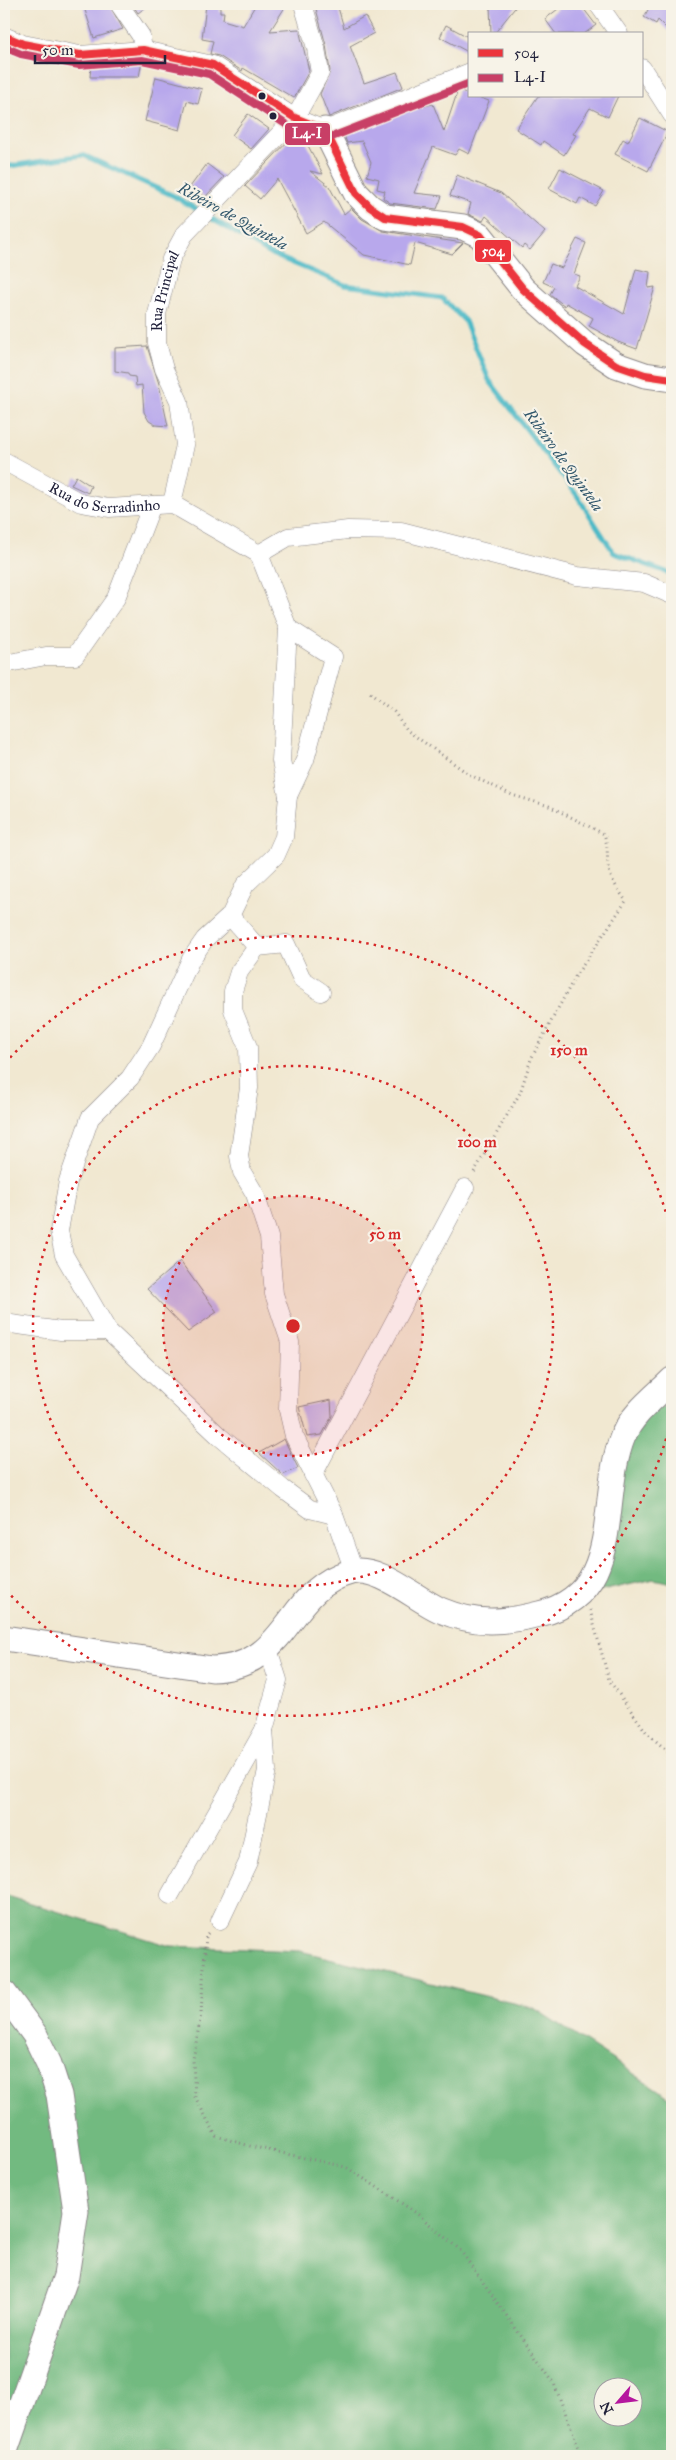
<svg xmlns="http://www.w3.org/2000/svg" width="676" height="2460" viewBox="0 0 676 2460" font-family="'IM FELL Great Primer',serif">
<rect width="100%" height="100%" fill="#f7f3e8"/>
<filter id="ink" filterUnits="userSpaceOnUse"><feTurbulence type="fractalNoise" baseFrequency=".02" numOctaves="2"/><feDisplacementMap in="SourceGraphic" scale="10" xChannelSelector="R" yChannelSelector="G"/><feConvolveMatrix kernelMatrix="1 2 1 2 8 2 1 2 1" color-interpolation-filters="sRGB"/></filter>
<filter id="wash" filterUnits="userSpaceOnUse"><feTurbulence type="fractalNoise" baseFrequency=".0096" numOctaves="4" result="noise"/><feDisplacementMap in="SourceGraphic" scale="20" xChannelSelector="R" yChannelSelector="G"/><feGaussianBlur stdDeviation="1.12" result="paint"/><feColorMatrix in="noise" values="0 0 0 0 0 0 0 0 0 0 0 0 0 0 0 0 0 1.4 0 .05"/><feComposite in="paint" operator="in"/></filter>
<g filter="url(#wash)">
<rect width="100%" height="100%" fill="#f1e8d1"/>
<g fill="#72ba80" stroke="#4a6e5e" fill-rule="evenodd">
<polygon points="672,1405 672,1583 654,1579 575,1597 637,1413"/>
<path d="M4,1895L170,1946L300,1951L534,2008L672,2099V2456H4ZM604,2388H634V2418H604Z"/>
</g>
<g fill="none" stroke-linecap="round" stroke-linejoin="round">
<polyline stroke="#4dbac7" stroke-width="5" points="4,167 83,155 174,196 271,254 345,285 442,298 465,321 489,380 576,494 614,553 672,574"/>
</g>
<g id="blocks">
<g fill="#b8a8ec">
<polygon points="83,4 109,4 123,29 94,38"/>
<polygon points="132,4 150,4 138,13"/>
<polygon points="206,4 220,4 220,12 224,12 223,20 243,26 256,4 287,4 270,31 299,29 309,71 294,98 243,68 242,71 219,56 210,54 213,41 202,39"/>
<polygon points="337,4 344,28 365,16 374,33 350,46 364,83 397,72 403,87 329,117 320,94 330,71 326,45 316,9"/>
<polygon points="490,4 518,4 494,34 491,34"/>
<polygon points="555,4 580,4 596,25 584,34 556,34 545,19 558,9"/>
<polygon points="642,4 672,4 672,34 658,20 656,24 644,17 648,10"/>
<polygon points="446,25 470,38 470,53 440,37"/>
<polygon points="142,61 139,77 90,77 91,65"/>
<polygon points="156,77 202,89 198,104 187,101 180,130 145,121"/>
<polygon points="458,90 489,101 469,154 459,149 455,155 433,147 414,193 442,196 437,209 390,203 383,198 385,191 377,189 379,179 367,176 371,162 362,141 347,143 345,138 349,132 423,102 425,106 433,104 444,132"/>
<polygon points="538,96 618,96 608,117 590,108 573,134 576,135 564,155 543,141 541,145 516,129"/>
<polygon points="248,114 269,129 251,149 232,135"/>
<polygon points="640,118 668,132 648,171 615,154 623,139 628,142"/>
<polygon points="293,136 304,138 323,174 310,171 329,186 344,214 351,208 362,219 383,231 463,243 452,254 415,243 410,265 364,255 324,222 306,233 277,179 260,199 245,186"/>
<polygon points="207,164 224,177 205,197 190,187"/>
<polygon points="560,168 604,191 595,206 580,198 577,204 549,189"/>
<polygon points="457,175 501,193 545,232 530,250 524,245 522,248 486,216 483,221 468,214 471,203 450,196"/>
<polygon points="577,239 586,243 574,274 580,276 575,286 624,314 636,269 650,272 648,288 655,287 637,349 618,342 589,326 593,318 566,303 565,306 561,303 550,294 554,287 543,282 551,264 562,268"/>
<polygon points="147,346 159,384 168,426 156,425 149,421 144,412 142,385 136,386 135,377 129,376 128,373 115,371 115,348"/>
<polygon points="76,476 91,486 88,493 71,485"/>
<polygon points="180,1261 217,1312 188,1332 147,1289"/>
<polygon points="331,1400 332,1416 322,1435 307,1437 299,1407"/>
<polygon points="284,1439 298,1468 283,1475 259,1453"/>
</g>
</g>
</g>
<g filter="url(#ink)">
<use href="#blocks" fill-opacity="0" stroke="#8a8586" stroke-width="1"/>
<g fill="none" stroke-linecap="round" stroke-linejoin="round">
<g stroke="#8a8586" stroke-width="19">
<g id="street">
<polyline points="119,4 141,36 143,50"/>
<polyline points="598,4 619,34"/>
<polyline points="4,36 23,44 80,55 143,50 213,65 295,118 325,130 470,72"/>
<polyline points="642,68 672,115"/>
<path id="s1" d="M4,461L81,503L109,508L172,504L259,554"/>
<path id="s2" d="M172,504L185,445L179,401L164,369L157,343V314L171,259L184,235L295,118L320,73L316,48L303,4"/>
<polyline points="259,554 288,628 281,761 288,796 284,837 276,855 245,885 230,916 205,939 191,959 151,1046 130,1078 90,1118 68,1181 59,1231 64,1255 108,1331 219,1436 283,1489 310,1509 334,1515"/>
<polyline points="259,554 288,537 348,530 401,531 577,576 644,583 672,595"/>
<polyline points="4,664 46,656 75,656 116,598 152,505"/>
<polyline points="288,796 305,760 333,657 288,628"/>
<polyline points="230,916 257,947 239,972 233,991 233,1010 248,1047 249,1088 239,1156 242,1172 255,1194 269,1237 274,1294 290,1342 288,1410 294,1436 334,1515 354,1571"/>
<polyline points="257,947 286,944 302,979 321,992"/>
<polyline points="4,1323 61,1331 108,1331"/>
<polyline points="313,1475 465,1188"/>
<polyline points="170,1895 264,1730"/>
<polyline points="220,1921 248,1862 267,1770 264,1730 278,1680 268,1649"/>
</g>
</g>
<g stroke="#8a8586" stroke-width="27">
<g id="secondary">
<polyline points="325,130 356,193 370,207 385,217 463,227 480,235 523,289 585,344 616,365 645,375 672,379"/>
<path d="M4,1638L212,1669C291,1667 285,1589 351,1572C379,1565 415,1599 440,1610C476,1625 503,1623 539,1614C627,1593 597,1500 623,1436C633,1413 655,1397 672,1380"/>
<polyline points="4,1993 35,2035 49,2064 59,2095 76,2211 66,2276 4,2454"/>
</g>
</g>
<g stroke="#8a8586" stroke-width="3" stroke-dasharray="1 4" stroke-linecap="butt">
<path d="M370,693L394,712L408,731L470,775L512,795L549,806L604,834C608,845 607,854 608,866C610,879 619,891 626,901L575,977L531,1059L520,1093L473,1174"/>
<polyline points="590,1610 609,1680 647,1733 672,1755"/>
<polyline points="208,1933 206,1935 201,2014 193,2060 195,2097 216,2136 250,2146 346,2167 415,2212 460,2250 553,2381 582,2456"/>
</g>
<use href="#street" stroke="#fff" stroke-width="18"/>
<use href="#secondary" stroke="#fff" stroke-width="25"/>
<g stroke="#f7f3e8" stroke-width="11">
<g id="bus-1">
<polyline points="4,36 23,44 80,55 143,50 213,65 295,118 325,130"/>
<polyline points="325,130 356,193 370,207 385,217 463,227 480,235 523,289 585,344 616,365 645,375 672,379"/>
</g>
</g>
<g stroke="#f7f3e8" stroke-width="11">
<polyline id="bus-2" points="4,47 21,54 79,65 142,60 209,74 290,127 324,140 470,83"/>
</g>
<use href="#bus-1" stroke="#ec343c" stroke-width="8"/>
<use href="#bus-2" stroke="#c83f66" stroke-width="8"/>
</g>
</g>
<circle cx="293" cy="1326" r="130" fill="#d62828" fill-opacity=".12"/>
<g fill="none" stroke="#d62828" stroke-width="2.5" stroke-dasharray="2.5 5">
<circle cx="293" cy="1326" r="130"/>
<circle cx="293" cy="1326" r="260"/>
<path d="M672 1417A390 390 0 0 1 5 1589M5 1063A390 390 0 0 1 672 1235"/>
</g>
<g fill="#22223b" stroke="#f7f3e8" stroke-width="2">
<circle cx="262" cy="96" r="4.5"/>
<circle cx="273" cy="116" r="4.5"/>
</g>
<g text-anchor="middle" dominant-baseline="central" stroke-width="4.5" stroke-linejoin="round" paint-order="stroke">
<g font-size="15" fill="#22223b" stroke="#f7f3e8">
<text stroke="none"><textPath href="#s2" startOffset="220">Rua Principal</textPath></text>
<text stroke="none"><textPath href="#s1" startOffset="110">Rua do Serradinho</textPath></text>
</g>
<g font-size="16" font-style="italic" fill="#31576c" stroke="#f7f3e8">
<text transform="translate(233 216) rotate(29)">Ribeiro de Quintela</text>
<text transform="translate(564 460) rotate(54)">Ribeiro de Quintela</text>
</g>
</g>
<circle cx="293" cy="1326" r="8" fill="#d62828" stroke="#f7f3e8" stroke-width="2.5"/>
<g font-size="15" text-anchor="middle" font-weight="bold" fill="#d62828" stroke="#f7f3e8" stroke-width="4.5" stroke-linejoin="round" paint-order="stroke">
<text x="569" y="1055">150 m</text>
<text x="477" y="1147">100 m</text>
<text x="385" y="1239">50 m</text>
</g>
<g stroke="#f7f3e8" stroke-width="2">
<rect x="284" y="122" width="47" height="24" rx="5" fill="#c83f66"/>
<rect x="474" y="239" width="38" height="24" rx="5" fill="#ec343c"/>
</g>
<g font-size="14" text-anchor="middle" font-weight="bold" fill="#fff">
<text x="307" y="138">L4-I</text>
<text x="493" y="256">504</text>
</g>
<rect width="676" height="2460" fill="none" stroke="#f7f3e8" stroke-width="20"/>
<rect x="468" y="32" width="175" height="65" fill="#f7f3e8" stroke="#a29fa3"/>
<rect x="478" y="49" width="25" height="8" fill="#ec343c" stroke="#a29fa3"/>
<text x="514" y="58" font-size="15" fill="#22223b">504</text>
<rect x="478" y="74" width="25" height="8" fill="#c83f66" stroke="#a29fa3"/>
<text x="514" y="82" font-size="15" fill="#22223b">L4-I</text>
<g transform="translate(618 2402) rotate(242)"><circle r="24" fill="#f7f3e8" stroke="#a29fa3"/>
<path d="M0-4L9 19L0 12L-9 19Z" fill="#b5179e"/>
<text y="-8" font-size="14" font-weight="bold" text-anchor="middle" fill="#22223b">N</text>
</g>
<path d="M35 55v8h130v-8" fill="none" stroke="#22223b" stroke-width="2.5"/>
<text x="42" y="55" font-size="15" fill="#22223b" stroke="#f7f3e8" stroke-width="4" paint-order="stroke">50 m</text>
</svg>
